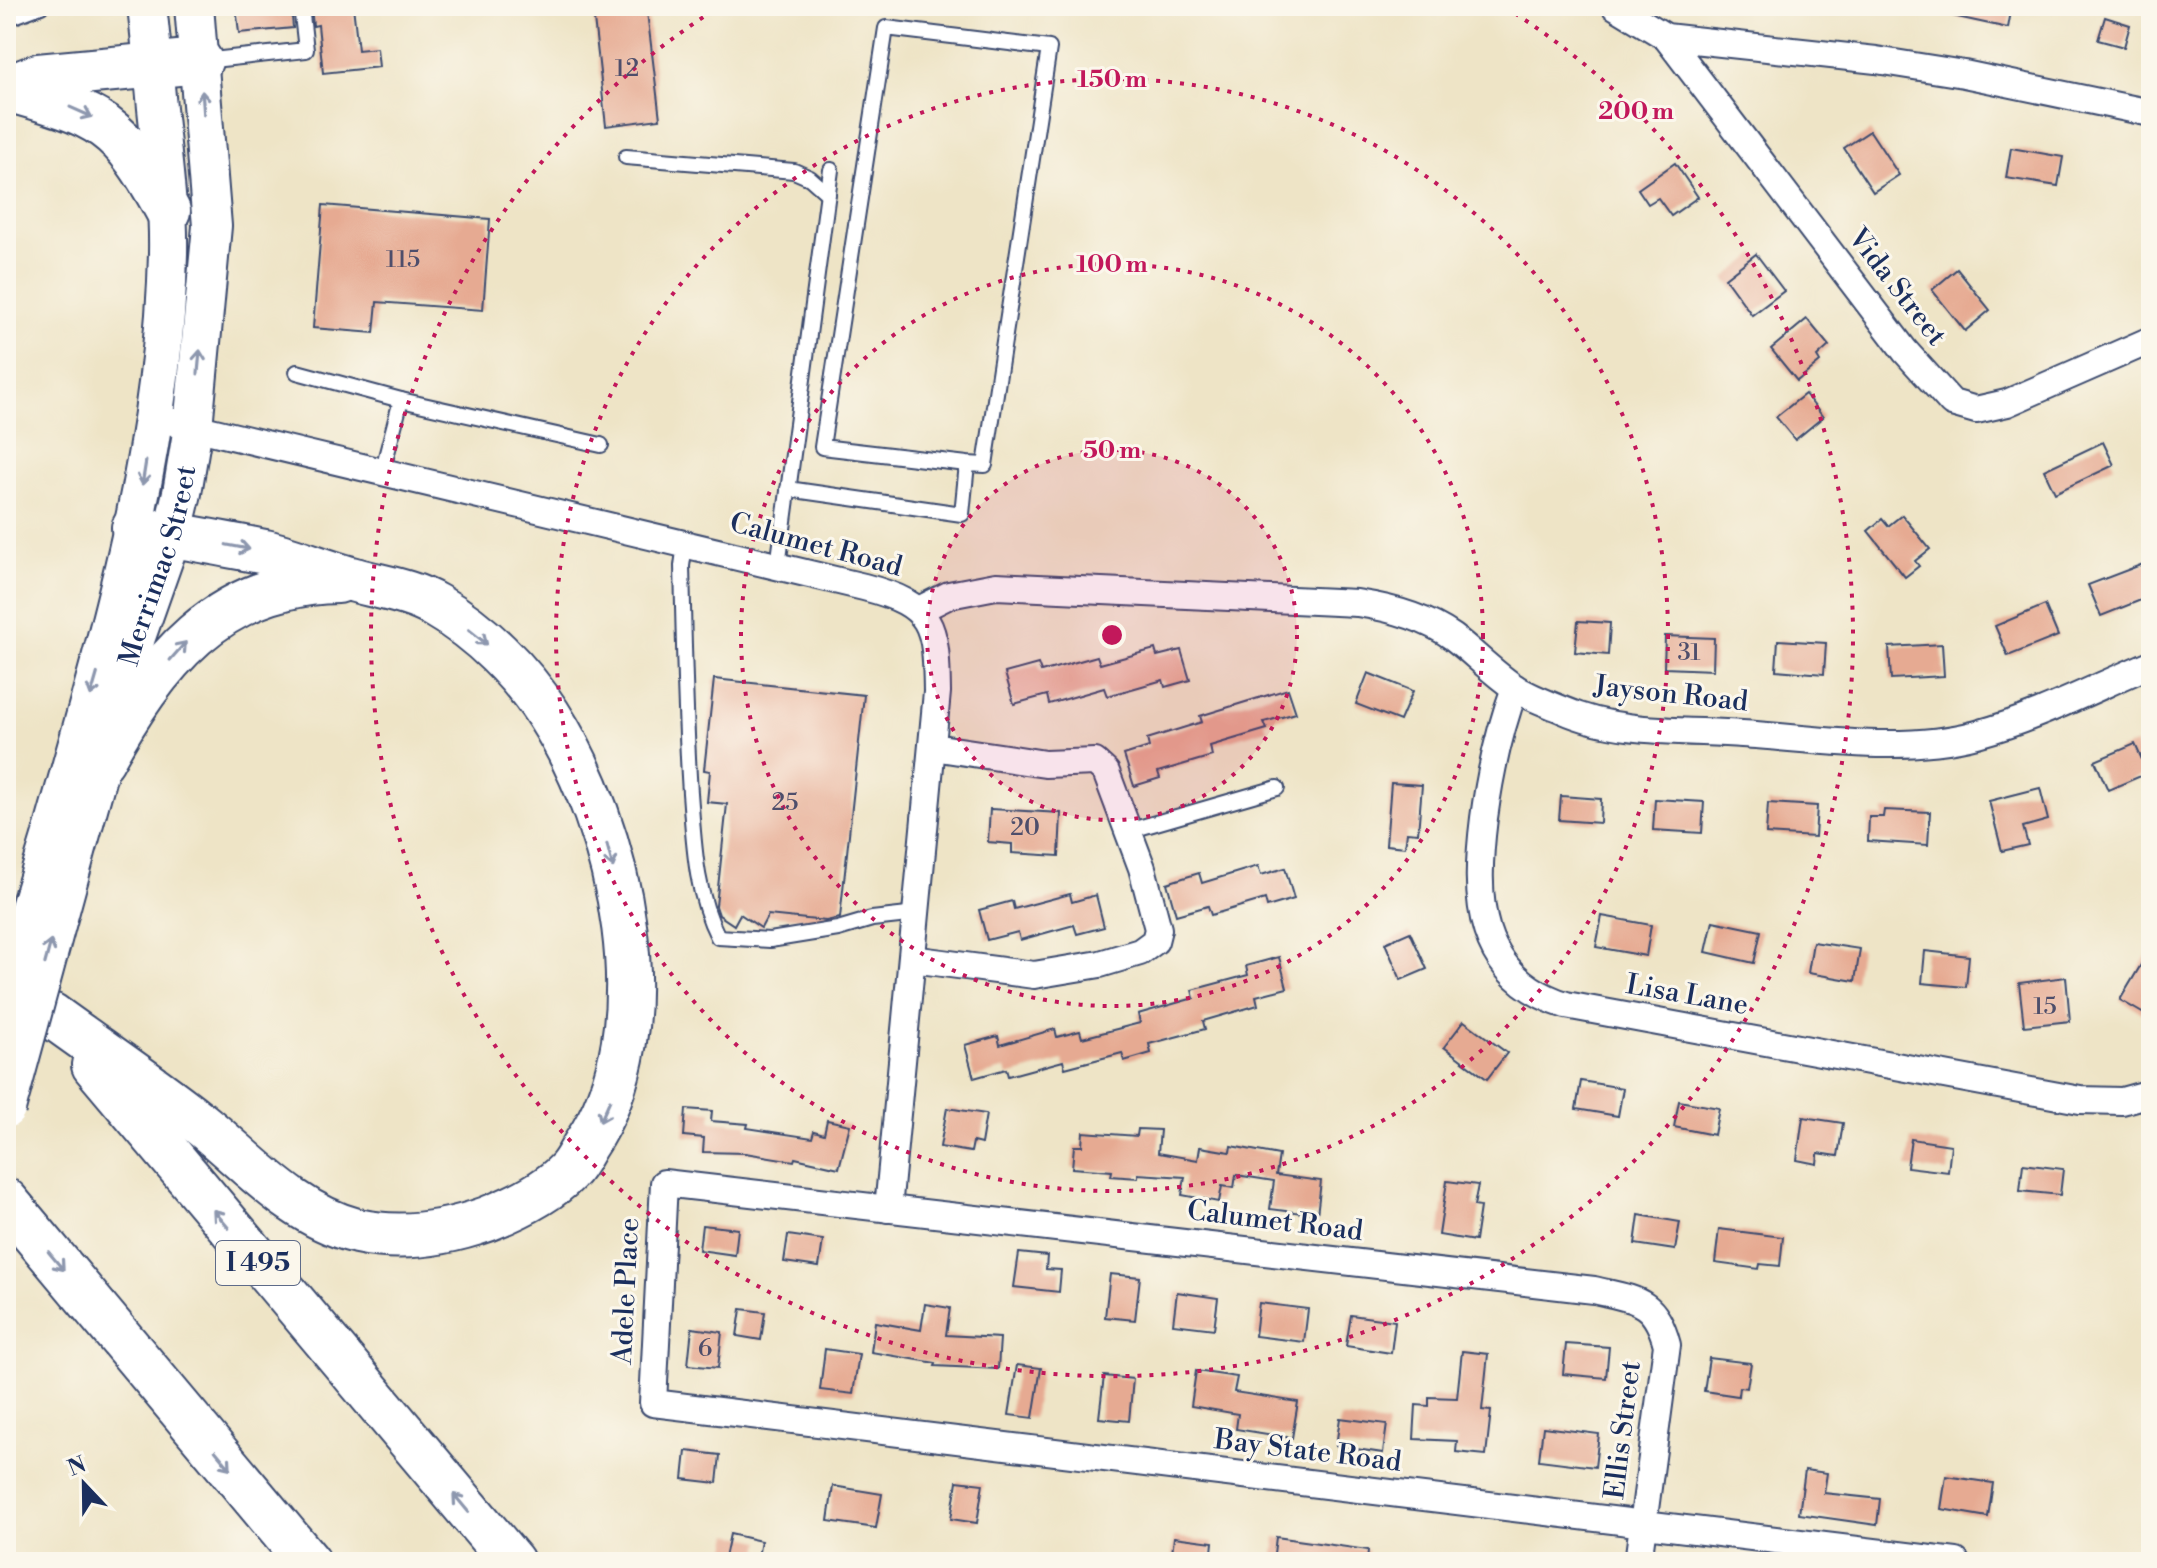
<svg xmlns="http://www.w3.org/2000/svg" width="2157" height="1568" viewBox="0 0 2157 1568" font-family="'Libre Bodoni',serif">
<rect width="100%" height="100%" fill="#fbf7ec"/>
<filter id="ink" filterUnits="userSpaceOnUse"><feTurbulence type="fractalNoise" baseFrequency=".0125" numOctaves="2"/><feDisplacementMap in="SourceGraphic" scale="16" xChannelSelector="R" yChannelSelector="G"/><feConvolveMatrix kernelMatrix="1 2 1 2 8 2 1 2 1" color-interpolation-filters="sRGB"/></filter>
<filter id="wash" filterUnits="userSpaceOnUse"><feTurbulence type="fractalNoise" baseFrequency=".006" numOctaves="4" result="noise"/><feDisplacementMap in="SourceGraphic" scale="32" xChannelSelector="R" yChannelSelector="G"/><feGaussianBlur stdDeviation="1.8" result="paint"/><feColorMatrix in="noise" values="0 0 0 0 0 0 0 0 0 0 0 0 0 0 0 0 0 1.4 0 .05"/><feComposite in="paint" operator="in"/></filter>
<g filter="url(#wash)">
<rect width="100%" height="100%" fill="#eee4c6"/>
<g id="blocks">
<g fill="#e6aa92">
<polygon points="236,6 291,6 293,28 239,33"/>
<polygon points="311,6 353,6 358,50 377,48 379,67 323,73 318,25 313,26"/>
<polygon points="1949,6 2012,6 2008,28 1948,15"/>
<polygon points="647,12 660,119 606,126 594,19"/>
<polygon points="2105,17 2130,25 2124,47 2098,40"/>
<polygon points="1870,131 1899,175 1873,192 1844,148"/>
<polygon points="2011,148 2063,157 2058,186 2006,178"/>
<polygon points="1675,163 1698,197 1671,216 1658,198 1648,204 1638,189"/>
<polygon points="323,205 490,219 483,310 377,302 374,333 313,328"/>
<polygon points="1756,254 1784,291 1752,315 1725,278"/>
<polygon points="1957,269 1990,310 1965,331 1932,290"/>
<polygon points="1807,319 1829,346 1817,357 1820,362 1797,381 1771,349"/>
<polygon points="1805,394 1823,417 1795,440 1776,417"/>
<polygon points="2103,442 2114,465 2055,493 2044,470"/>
<polygon points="1902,515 1930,549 1915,561 1919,566 1905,577 1868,531 1882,519 1888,526"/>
<polygon points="2151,561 2151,596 2101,616 2088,585"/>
<polygon points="2045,605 2058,636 2008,656 1995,626"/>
<polygon points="1578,621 1610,623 1608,655 1575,652"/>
<polygon points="1665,636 1714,638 1713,670 1664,668"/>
<polygon points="1778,640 1826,643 1824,674 1776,670"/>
<polygon points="1942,644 1944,676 1891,679 1889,647"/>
<polygon points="1155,649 1157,656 1181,650 1190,680 1165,687 1163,680 1107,696 1104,688 1049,704 1047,695 1014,704 1005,673 1038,664 1041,672 1097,656 1100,664"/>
<polygon points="1368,673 1413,691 1400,721 1356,704"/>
<polygon points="714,679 864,695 840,918 826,921 768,915 761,928 740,914 734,925 719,915 716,906 727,804 707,802 710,771 704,770"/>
<polygon points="1288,689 1296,713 1264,722 1267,729 1210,746 1212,756 1158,772 1160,778 1134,786 1124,755 1149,747 1147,739 1202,722 1200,716"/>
<polygon points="2135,744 2148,773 2108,790 2095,761"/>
<polygon points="1391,783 1422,785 1418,833 1407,832 1405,847 1386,845"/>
<polygon points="2040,788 2048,820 2023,827 2028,845 2002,851 1989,801"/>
<polygon points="1561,796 1601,799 1600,823 1559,820"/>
<polygon points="1655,799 1704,802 1702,833 1653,830"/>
<polygon points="1768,803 1817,806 1815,837 1766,834"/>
<polygon points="990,809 1061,813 1059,856 1012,853 1012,844 988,842"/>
<polygon points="1884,810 1930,812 1928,845 1868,841 1869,817 1883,817"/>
<polygon points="1258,866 1261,875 1285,868 1294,899 1267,907 1265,899 1211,915 1208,906 1176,915 1167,883 1199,873 1202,883"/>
<polygon points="1070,894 1072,902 1096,895 1104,927 1077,934 1074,925 1020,940 1018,932 987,940 979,910 1012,901 1014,909"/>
<polygon points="1602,916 1651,925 1646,956 1596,947"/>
<polygon points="1713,921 1761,931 1754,963 1706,952"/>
<polygon points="1410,932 1427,969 1401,980 1385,943"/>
<polygon points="1813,942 1860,949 1855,981 1808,973"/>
<polygon points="2151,948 2151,1018 2120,1000"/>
<polygon points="1925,951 1969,956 1966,987 1922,983"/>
<polygon points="1279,957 1287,988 1256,996 1258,1005 1203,1021 1205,1029 1149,1044 1151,1053 1124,1061 1122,1053 1065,1068 1063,1061 1008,1076 1006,1069 974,1078 965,1045 998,1036 1000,1045 1055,1029 1057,1037 1080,1031 1082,1038 1140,1023 1138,1014 1194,998 1192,990 1248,975 1246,966"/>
<polygon points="2066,977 2070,1021 2024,1026 2019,983"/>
<polygon points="1464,1021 1507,1053 1487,1079 1444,1047"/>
<polygon points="1581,1081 1623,1088 1618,1116 1576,1109"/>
<polygon points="1679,1101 1719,1108 1714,1135 1674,1127"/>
<polygon points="947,1108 986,1114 981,1144 973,1142 971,1152 940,1147"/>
<polygon points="686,1109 712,1111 711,1121 748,1124 747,1128 812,1138 814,1131 824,1134 827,1120 850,1125 839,1168 795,1158 794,1161 745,1153 703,1152 704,1138 684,1136"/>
<polygon points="1803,1117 1843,1123 1838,1156 1818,1153 1817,1164 1797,1160"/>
<polygon points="1138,1129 1160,1130 1158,1153 1198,1160 1200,1147 1230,1152 1231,1146 1279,1155 1276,1175 1321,1181 1317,1215 1270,1209 1274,1181 1236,1175 1234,1188 1222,1186 1219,1202 1182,1195 1185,1177 1138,1174 1138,1178 1111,1176 1112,1171 1072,1168 1074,1146 1082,1146 1083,1132 1137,1136"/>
<polygon points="1911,1139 1951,1145 1948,1172 1907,1167"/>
<polygon points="2023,1164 2063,1169 2060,1195 2020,1191"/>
<polygon points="1447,1181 1478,1185 1474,1206 1480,1207 1475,1241 1439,1235"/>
<polygon points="1639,1215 1680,1222 1675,1250 1635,1244"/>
<polygon points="702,1225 738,1229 735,1255 699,1250"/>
<polygon points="1719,1229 1783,1237 1780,1266 1760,1264 1759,1269 1715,1263"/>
<polygon points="788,1235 823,1240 819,1267 784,1262"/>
<polygon points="1019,1253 1047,1256 1046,1269 1061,1270 1059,1292 1014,1287"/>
<polygon points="1110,1274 1140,1277 1135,1320 1105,1317"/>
<polygon points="1177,1292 1218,1298 1214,1329 1173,1324"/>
<polygon points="1259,1303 1308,1309 1304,1342 1255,1336"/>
<polygon points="925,1304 950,1308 946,1335 1000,1338 998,1369 935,1366 936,1363 871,1352 875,1322 921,1330"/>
<polygon points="741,1309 765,1312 761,1340 737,1336"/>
<polygon points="1351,1315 1395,1321 1391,1353 1346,1346"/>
<polygon points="692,1328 722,1332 718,1368 688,1365"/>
<polygon points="1566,1344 1609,1347 1606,1378 1563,1374"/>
<polygon points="825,1349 859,1354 853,1394 820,1390"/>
<polygon points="1462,1351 1488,1354 1482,1410 1491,1411 1486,1455 1456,1452 1457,1441 1414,1439 1416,1405 1429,1406 1429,1397 1457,1398"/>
<polygon points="1709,1358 1751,1363 1747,1388 1739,1387 1738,1396 1704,1391"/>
<polygon points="1017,1365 1041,1368 1033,1418 1009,1415"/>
<polygon points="1196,1371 1237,1377 1234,1392 1298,1402 1292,1438 1236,1429 1238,1414 1191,1406"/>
<polygon points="1104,1376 1133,1379 1129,1421 1099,1418"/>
<polygon points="1340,1418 1387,1424 1383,1453 1336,1446"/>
<polygon points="1543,1427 1599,1434 1595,1467 1539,1460"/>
<polygon points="686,1451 720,1455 717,1483 683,1479"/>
<polygon points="1805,1470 1827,1473 1824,1493 1880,1499 1877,1525 1799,1514"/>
<polygon points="1946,1476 1993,1483 1988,1517 1941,1509"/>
<polygon points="957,1481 983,1484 977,1523 951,1519"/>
<polygon points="833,1486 882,1494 876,1528 828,1521"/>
<polygon points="730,1534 761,1541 757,1562 724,1562"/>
<polygon points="1174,1537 1213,1542 1211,1562 1171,1562"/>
<polygon points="1276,1537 1368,1550 1367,1562 1273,1562"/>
</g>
</g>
</g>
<g filter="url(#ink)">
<use href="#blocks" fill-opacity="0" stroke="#3b4a6e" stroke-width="2"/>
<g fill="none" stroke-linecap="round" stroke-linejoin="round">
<g stroke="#3b4a6e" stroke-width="18">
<g id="lane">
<polyline points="6,19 41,6"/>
<polyline points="203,61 306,50 301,6"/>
<polyline points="626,157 794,171 810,178 828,194"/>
<polyline points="297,372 401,400 382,472"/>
<polyline points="401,400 601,445"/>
<polyline points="788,489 962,514 967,464 822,447 886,28 1049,48 985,465 967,464"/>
<path d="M685,544L682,566C684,641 685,717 690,793C694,843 695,892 718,937L770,940L838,929L872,919L917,914"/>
<polyline points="778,566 831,170"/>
<polyline points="1128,831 1277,788"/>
</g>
</g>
<g stroke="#3b4a6e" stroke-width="30">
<g id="street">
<polyline points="1615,6 1666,37 1876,60 1964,74 2151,113"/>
<polyline points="1666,37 1905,351 1952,403 1976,410 2007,403 2151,340"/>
<path d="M152,417L864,587C934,605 936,625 937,692L888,1209"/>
<path d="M919,610L949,595L996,586L1357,603C1391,608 1425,617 1453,637C1474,653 1492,672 1514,687C1528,697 1547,703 1563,710C1617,734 1684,730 1742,734C1819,739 1901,754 1977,734C2037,718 2094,688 2151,664"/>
<path d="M1515,688C1499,731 1490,773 1484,818C1474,898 1475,976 1566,1005L2080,1100L2122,1101L2151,1093"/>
<polyline points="912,959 1034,975 1100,964 1140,952 1155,941 1158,929 1142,868 1106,772 1095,762 1045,764 933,747"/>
<path d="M1638,1562L1667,1345C1655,1299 1636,1300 1594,1290L664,1183L653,1403L1956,1562"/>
</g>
</g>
<g stroke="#3b4a6e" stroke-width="42">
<g id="secondary">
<path d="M54,828C107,640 164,451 168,253C169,204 162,157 157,108C154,74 151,40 147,6"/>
<path id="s1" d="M78,844L136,637L172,535L182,493L193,427L212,226L194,6"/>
</g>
</g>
<g stroke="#3b4a6e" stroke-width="48">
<g id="highway">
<polyline points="8,88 38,76 200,61"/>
<path d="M7,89C101,115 120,123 168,211"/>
<path d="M102,760C156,663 217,583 338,581"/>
<path d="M51,1015C99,1050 150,1084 197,1121C247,1160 292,1215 357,1231C402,1241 445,1234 487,1219C515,1208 547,1193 568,1171C575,1164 580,1153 585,1145C666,1027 621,827 548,714C521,672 480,631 436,606C410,591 383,588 355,580C324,572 295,559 265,552C221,543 177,536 134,528"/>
<polyline points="94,1065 512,1562"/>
<polyline points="6,1201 308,1562"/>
</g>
</g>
<use href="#lane" stroke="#fff" stroke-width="14"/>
<use href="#street" stroke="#fff" stroke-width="26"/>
<use href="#secondary" stroke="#fff" stroke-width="38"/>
<use href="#highway" stroke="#fff" stroke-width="44"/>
<g stroke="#3b4a6e" stroke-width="42" stroke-linecap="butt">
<g id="secondary-bridge">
<polyline points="6,987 54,828"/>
<polyline points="6,1109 78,844"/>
</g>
</g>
<use href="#secondary-bridge" stroke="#fff" stroke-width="38"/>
</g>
<defs><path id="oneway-shaft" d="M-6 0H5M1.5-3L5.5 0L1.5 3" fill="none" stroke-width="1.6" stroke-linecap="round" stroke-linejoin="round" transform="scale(2)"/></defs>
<g stroke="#8d97ae">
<use href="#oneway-shaft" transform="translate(203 103) rotate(-94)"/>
<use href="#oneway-shaft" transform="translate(81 112) rotate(24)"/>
<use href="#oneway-shaft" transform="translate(199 362) rotate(-85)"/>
<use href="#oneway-shaft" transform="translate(144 473) rotate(99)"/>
<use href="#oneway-shaft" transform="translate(238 547) rotate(11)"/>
<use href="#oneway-shaft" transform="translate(478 637) rotate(39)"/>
<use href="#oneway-shaft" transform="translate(178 651) rotate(-49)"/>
<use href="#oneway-shaft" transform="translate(94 685) rotate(106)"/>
<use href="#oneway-shaft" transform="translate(610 856) rotate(75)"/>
<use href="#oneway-shaft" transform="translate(48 952) rotate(-75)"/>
<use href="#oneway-shaft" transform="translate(605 1111) rotate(114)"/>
<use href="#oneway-shaft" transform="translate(221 1219) rotate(-130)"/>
<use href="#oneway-shaft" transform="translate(56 1261) rotate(50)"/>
<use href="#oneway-shaft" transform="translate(223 1460) rotate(50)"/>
<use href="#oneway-shaft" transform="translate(461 1503) rotate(-130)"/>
</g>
</g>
<circle cx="1112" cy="635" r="185" fill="#c2185b" fill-opacity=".12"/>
<g fill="none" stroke="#c2185b" stroke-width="4" stroke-dasharray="4 8">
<circle cx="1112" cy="635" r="185"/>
<circle cx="1112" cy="635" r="371"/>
<circle cx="1112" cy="635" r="556"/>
<path d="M1505 7A741 741 0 1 1 719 7"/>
</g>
<g text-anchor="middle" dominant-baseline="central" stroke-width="6" stroke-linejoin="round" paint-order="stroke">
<g font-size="24" fill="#4e4e6b">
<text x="627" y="69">12</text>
<text x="403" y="260">115</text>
<text x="1689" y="653">31</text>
<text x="785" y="803">25</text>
<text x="1025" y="828">20</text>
<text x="2045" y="1007">15</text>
<text x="705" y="1349">6</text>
</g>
<rect fill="#fbf7ec" stroke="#5e6b89" stroke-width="2" x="216" y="1241" width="84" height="44" rx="6"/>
<g font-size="26" font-weight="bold" fill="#1b2f5e">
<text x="258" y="1263">I 495</text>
</g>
<g font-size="28" fill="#1b2f5e" stroke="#fbf7ec">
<text transform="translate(1897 287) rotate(52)">Vida Street</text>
<text transform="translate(816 545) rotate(15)">Calumet Road</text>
<text stroke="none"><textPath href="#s1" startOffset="290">Merrimac Street</textPath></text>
<text transform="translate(1671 694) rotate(6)">Jayson Road</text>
<text transform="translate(1687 995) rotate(10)">Lisa Lane</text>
<text transform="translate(1275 1221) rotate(7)">Calumet Road</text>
<text transform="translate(626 1291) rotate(-87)">Adele Place</text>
<text transform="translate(1623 1430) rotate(-83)">Ellis Street</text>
<text transform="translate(1308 1451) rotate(7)">Bay State Road</text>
</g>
</g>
<circle cx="1112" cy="635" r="12" fill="#c2185b" stroke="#fbf7ec" stroke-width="4"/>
<g font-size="24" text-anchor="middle" font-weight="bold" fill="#c2185b" stroke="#fbf7ec" stroke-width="6" stroke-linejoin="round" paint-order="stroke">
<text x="1112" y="87">150 m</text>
<text x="1636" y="119">200 m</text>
<text x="1112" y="272">100 m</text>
<text x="1112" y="458">50 m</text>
</g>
<rect width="2157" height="1568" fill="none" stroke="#fbf7ec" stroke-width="32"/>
<g transform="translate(84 1484) rotate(338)" stroke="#fbf7ec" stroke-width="6" paint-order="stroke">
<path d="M0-6L14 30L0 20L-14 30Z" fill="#1b2f5e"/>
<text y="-12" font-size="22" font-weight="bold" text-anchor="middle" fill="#1b2f5e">N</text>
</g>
</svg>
